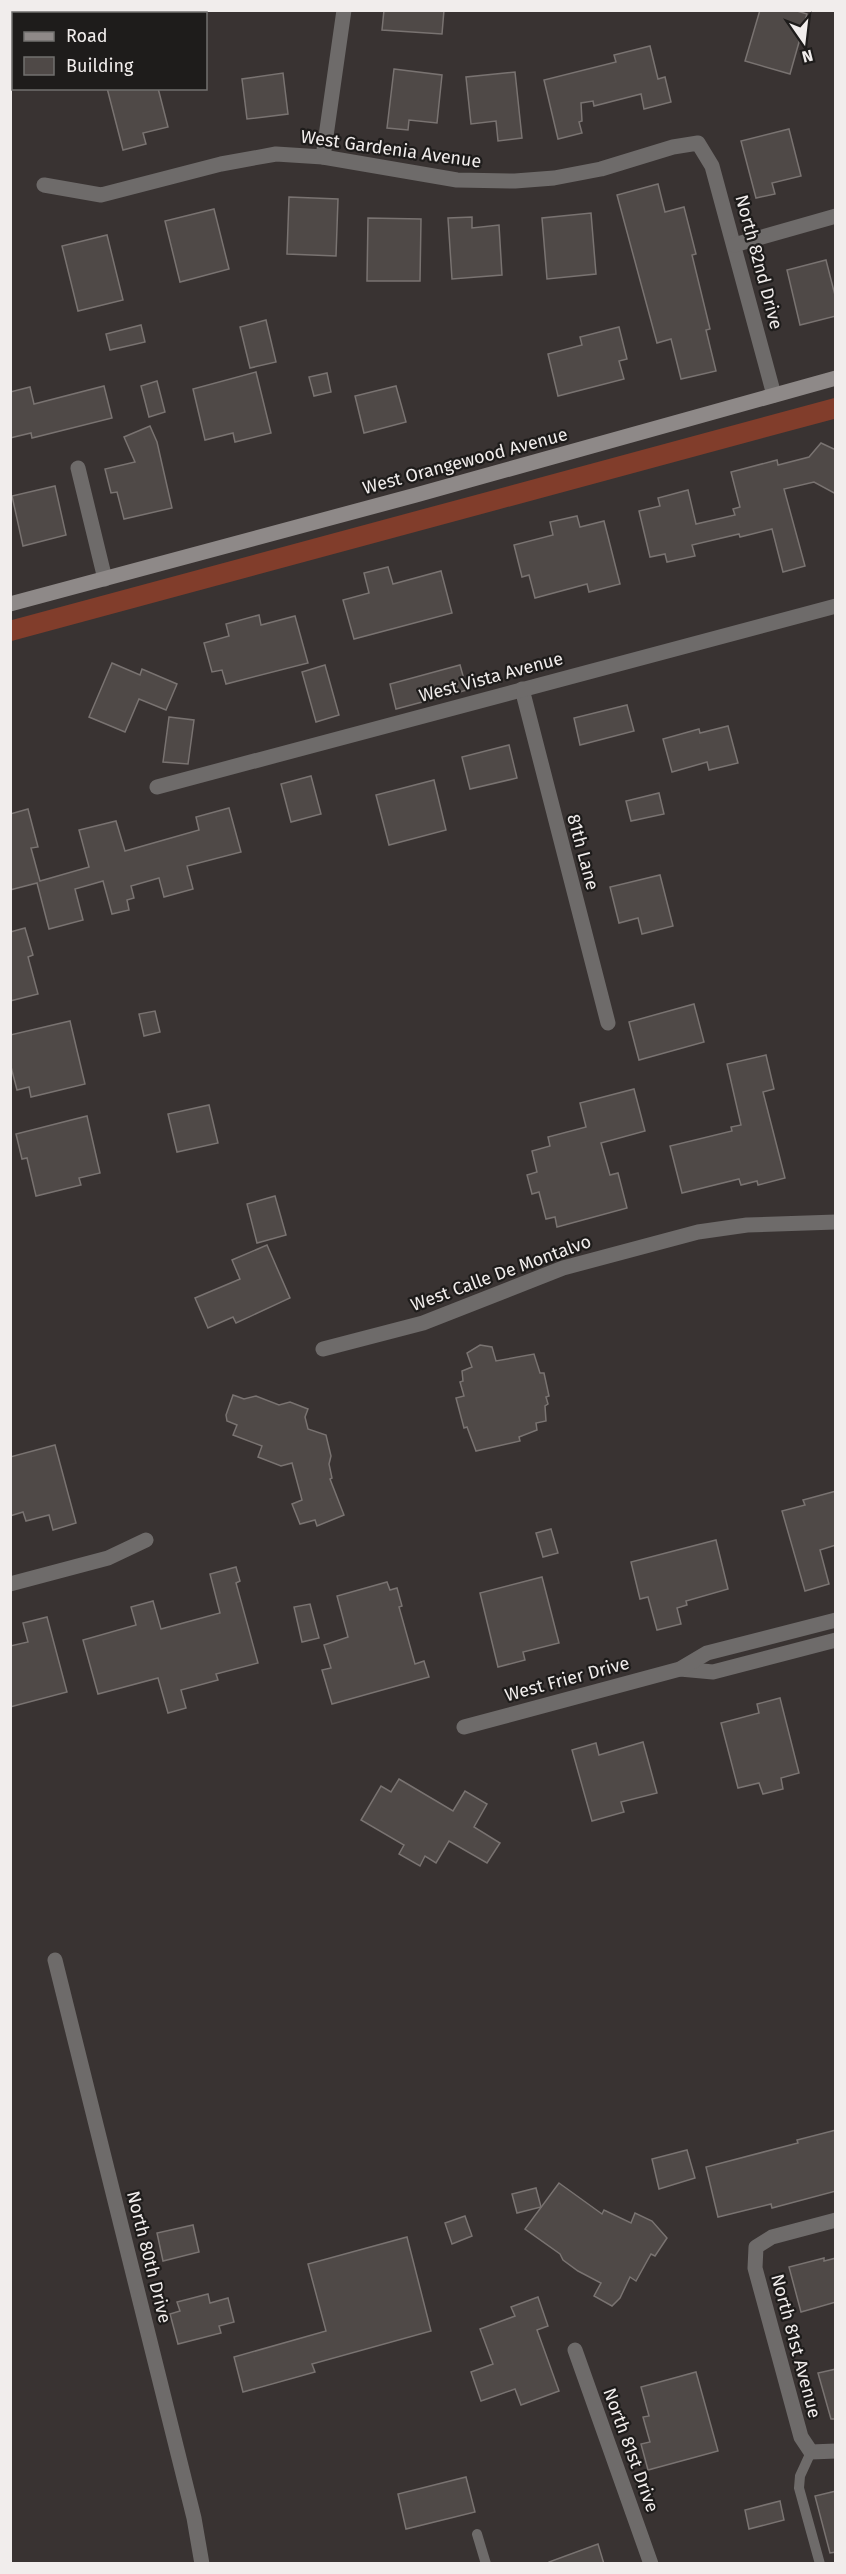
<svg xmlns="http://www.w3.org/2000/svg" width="846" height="2574" viewBox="0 0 846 2574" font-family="'Fira Sans',sans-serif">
<rect width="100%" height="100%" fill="#393332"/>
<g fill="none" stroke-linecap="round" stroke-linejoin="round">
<polyline stroke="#813d2b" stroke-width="20" points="10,631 836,408"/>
</g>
<g fill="#4f4947" stroke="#797371" stroke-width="1.5">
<polygon points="384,10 444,10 442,34 382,30"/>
<polygon points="760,10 794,10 807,14 790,74 745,61"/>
<polygon points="650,46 658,79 665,77 671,102 644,109 641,94 594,106 593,101 581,103 582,121 579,122 582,133 558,139 544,80 616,62 614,55"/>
<polygon points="394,69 442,75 437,123 409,120 408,130 387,128"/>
<polygon points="515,72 522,138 498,141 496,121 471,124 466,77"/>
<polygon points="283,73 288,114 247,119 242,79"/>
<polygon points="107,88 158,88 168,127 143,133 146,144 123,150"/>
<polygon points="789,129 801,176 772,183 775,194 756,198 741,141"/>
<polygon points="658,184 665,212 684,207 696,254 692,255 710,329 706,330 716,371 681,379 671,339 657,343 617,195"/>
<polygon points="289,197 338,199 336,256 287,254"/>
<polygon points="214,209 229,269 180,282 165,221"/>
<polygon points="591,213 596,274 547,279 542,218"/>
<polygon points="472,217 472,228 499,225 502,275 452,279 448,218"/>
<polygon points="368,218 421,219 420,281 367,281"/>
<polygon points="107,235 123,300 78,311 62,246"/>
<polygon points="826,260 836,299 836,316 800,325 787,270"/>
<polygon points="266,320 276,362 250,368 240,327"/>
<polygon points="141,325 145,342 110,350 106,334"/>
<polygon points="619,327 627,359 619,361 624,379 558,396 548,354 582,345 580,337"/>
<polygon points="256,372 271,433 235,442 233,433 205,440 193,389"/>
<polygon points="327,373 331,392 314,396 309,377"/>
<polygon points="157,381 165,412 149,417 141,386"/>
<polygon points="104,386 112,418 32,438 31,433 10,438 10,392 30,387 34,404"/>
<polygon points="396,386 406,422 364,433 355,396"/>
<polygon points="150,426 157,442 172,508 124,519 117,492 111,493 105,469 135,462 124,437"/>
<polygon points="821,443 836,450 836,494 814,482 784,489 805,566 783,572 772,529 740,537 739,534 692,545 695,556 667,562 665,554 650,557 639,511 660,506 658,498 688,490 696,524 735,515 733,509 740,507 731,472 777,460 778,465 809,457"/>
<polygon points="55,486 66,535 23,546 12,496"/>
<polygon points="577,516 580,527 604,521 620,584 589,592 587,584 535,598 529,575 522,577 514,545 553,535 550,522"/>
<polygon points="388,567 393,584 441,571 452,613 354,639 343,600 369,593 364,573"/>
<polygon points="259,615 261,625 295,616 308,663 226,684 222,670 212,672 204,643 229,636 226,624"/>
<polygon points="112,663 140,675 142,669 177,684 166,710 139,699 125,732 89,717"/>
<polygon points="325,665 339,715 316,722 302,672"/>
<polygon points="460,665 467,690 396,709 390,684"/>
<polygon points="627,705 634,731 580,745 574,718"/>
<polygon points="169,717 194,720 188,764 163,762"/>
<polygon points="728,726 738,763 709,770 707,762 672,772 663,739 699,729 700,733"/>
<polygon points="509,745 517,778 470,789 462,757"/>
<polygon points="311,776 321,814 291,822 281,784"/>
<polygon points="434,780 446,830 389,845 376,795"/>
<polygon points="659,793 664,814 631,821 626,801"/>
<polygon points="229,808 241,852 187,866 193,889 164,897 159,878 131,886 134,898 127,900 129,910 112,914 103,881 75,889 83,920 49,929 37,883 10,890 10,814 28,809 38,847 31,848 40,881 89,867 79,830 116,821 125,851 199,830 196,817"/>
<polygon points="660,875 673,926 642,934 638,918 619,923 610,887"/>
<polygon points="25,928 33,955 28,957 38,994 10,1001 10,932"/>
<polygon points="694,1004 704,1042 639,1060 629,1022"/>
<polygon points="155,1011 160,1032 144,1036 139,1014"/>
<polygon points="70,1021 85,1084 31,1097 29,1087 17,1090 10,1063 10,1035"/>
<polygon points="766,1055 774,1089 763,1092 785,1178 758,1185 757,1181 741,1185 739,1179 682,1193 670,1146 732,1131 731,1127 741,1125 727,1064"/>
<polygon points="634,1089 645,1131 601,1143 610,1175 618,1173 627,1208 557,1227 555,1217 546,1219 539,1192 532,1194 527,1175 537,1172 532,1151 550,1146 548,1137 586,1127 580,1103"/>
<polygon points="209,1105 218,1143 177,1152 168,1114"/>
<polygon points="87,1116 100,1173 79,1178 81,1185 36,1196 27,1158 22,1159 16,1134"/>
<polygon points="275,1196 286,1235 257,1243 247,1204"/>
<polygon points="267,1245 290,1298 236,1323 233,1317 208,1328 195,1298 240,1279 232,1260"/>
<polygon points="480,1345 492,1347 496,1361 534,1354 540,1373 544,1373 549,1396 546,1397 548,1404 545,1406 546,1421 536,1423 537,1430 519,1437 520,1441 476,1451 467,1427 464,1428 456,1398 464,1396 460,1382 463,1381 462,1371 472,1367 467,1353"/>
<polygon points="233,1395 244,1399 256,1396 279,1405 290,1402 308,1409 305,1417 308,1429 326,1435 331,1456 329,1464 332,1478 330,1479 344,1515 317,1526 315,1520 300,1524 292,1504 302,1500 292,1463 281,1466 258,1457 262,1446 233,1435 237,1425 227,1421 226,1415"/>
<polygon points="55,1445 76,1523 53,1530 49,1515 26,1521 23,1512 10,1516 10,1457"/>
<polygon points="836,1491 836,1545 820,1550 829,1584 805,1591 782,1511 805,1505 803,1500"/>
<polygon points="551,1529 558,1553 543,1557 536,1533"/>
<polygon points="716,1540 728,1589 686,1601 687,1605 677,1608 681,1624 657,1630 648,1597 640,1599 631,1562"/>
<polygon points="236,1567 240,1581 236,1583 258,1663 216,1674 218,1680 181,1690 186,1708 168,1713 158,1678 98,1694 83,1640 136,1625 131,1607 153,1601 161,1629 220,1613 210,1574"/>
<polygon points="542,1577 559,1643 523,1652 525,1660 498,1667 480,1593"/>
<polygon points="387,1582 390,1590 397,1588 402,1606 399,1607 415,1664 424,1661 429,1677 332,1704 322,1670 331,1668 324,1645 348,1637 337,1596"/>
<polygon points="310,1604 319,1638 302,1642 294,1607"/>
<polygon points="47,1617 67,1692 10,1707 10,1646 28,1642 23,1623"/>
<polygon points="780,1698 799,1773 781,1778 783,1789 763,1794 759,1783 738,1788 721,1723 759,1713 757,1704"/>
<polygon points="643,1742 657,1793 621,1802 624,1812 592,1821 572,1750 596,1743 599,1755"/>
<polygon points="399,1779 453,1811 465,1791 487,1804 474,1827 500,1843 487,1863 449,1841 436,1863 425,1856 420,1866 399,1854 404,1845 361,1820 381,1786 391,1792"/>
<polygon points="836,2130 836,2191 772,2208 771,2204 718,2217 706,2167 798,2143 797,2140"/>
<polygon points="687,2150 695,2178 659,2189 652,2159"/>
<polygon points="559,2183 602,2214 604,2210 631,2223 635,2213 652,2221 667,2238 655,2256 651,2254 636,2281 630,2277 620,2298 612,2306 594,2296 601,2283 578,2271 563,2260 560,2254 525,2229"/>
<polygon points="536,2188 541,2207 517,2213 512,2194"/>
<polygon points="465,2216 472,2236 452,2244 445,2223"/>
<polygon points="193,2225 199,2252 163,2261 157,2233"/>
<polygon points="407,2237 431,2331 312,2364 315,2372 243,2392 234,2357 326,2331 308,2264"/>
<polygon points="824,2258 824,2261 836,2258 836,2302 801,2312 789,2267"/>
<polygon points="208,2294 210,2303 228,2298 234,2322 219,2326 221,2333 178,2344 170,2314 180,2311 177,2302"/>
<polygon points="538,2297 548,2326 537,2330 559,2391 521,2405 515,2389 481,2401 471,2372 493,2364 480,2329 515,2316 511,2307"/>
<polygon points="836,2369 836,2419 831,2419 818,2373"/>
<polygon points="696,2372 718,2451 648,2470 641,2444 650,2442 643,2417 649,2416 641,2387"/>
<polygon points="466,2477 475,2512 406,2529 398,2494"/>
<polygon points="836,2491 836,2552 830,2553 815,2496"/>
<polygon points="780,2501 784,2520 749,2529 745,2510"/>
<polygon points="598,2544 604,2564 549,2564 549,2562"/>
</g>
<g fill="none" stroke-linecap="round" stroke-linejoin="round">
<g stroke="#6e6b6a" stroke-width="10">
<polyline points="811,2452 800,2476 799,2488 820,2564"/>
<polyline points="477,2534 486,2564"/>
</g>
<g stroke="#6e6b6a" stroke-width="15">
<polyline points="323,157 344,10"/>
<polyline points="44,185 101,195 221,164 276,154 323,157 457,180 515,181 554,178 601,169 673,147 698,143 712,166 774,395"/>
<polyline points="734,245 836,216"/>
<polyline points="78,468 105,579"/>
<polyline points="522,689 608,1023"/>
<polyline points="157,787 836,606"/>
<polyline points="323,1349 423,1323 563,1268 698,1232 747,1225 836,1222"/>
<polyline points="10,1584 108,1558 146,1540"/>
<polyline points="680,1669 713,1672 836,1640"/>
<polyline points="464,1727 680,1669 707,1653 836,1620"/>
<polyline points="55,1960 194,2518 202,2564"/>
<polyline points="836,2220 772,2237 756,2247 755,2268 801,2437 811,2452 836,2451"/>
<polyline points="575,2350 651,2564"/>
</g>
<polyline stroke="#8e8988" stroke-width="15" points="10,604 416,495 836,378"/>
</g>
<g text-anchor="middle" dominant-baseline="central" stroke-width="4.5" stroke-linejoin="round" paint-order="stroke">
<g font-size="18" fill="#f1edec" stroke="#1e1c1b">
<text transform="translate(391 149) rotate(8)">West Gardenia Avenue</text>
<text transform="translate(759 262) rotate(75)">North 82nd Drive</text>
<text transform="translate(465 461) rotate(-15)">West Orangewood Avenue</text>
<text transform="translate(491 677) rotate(-15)">West Vista Avenue</text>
<text transform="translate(583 852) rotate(75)">81th Lane</text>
<text transform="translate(501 1273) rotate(-20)">West Calle De Montalvo</text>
<text transform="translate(567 1679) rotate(-15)">West Frier Drive</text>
<text transform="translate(149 2257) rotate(76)">North 80th Drive</text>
<text transform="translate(796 2346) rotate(75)">North 81st Avenue</text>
<text transform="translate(631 2450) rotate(70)">North 81st Drive</text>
</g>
</g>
<rect width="846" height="2574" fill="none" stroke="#f1edec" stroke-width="24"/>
<rect x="12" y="12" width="195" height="78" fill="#1e1c1b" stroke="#72706f" stroke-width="1.5"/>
<rect x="24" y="32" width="30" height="9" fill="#8e8988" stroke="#72706f" stroke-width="1.5"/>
<text x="66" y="42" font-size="18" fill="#f1edec">Road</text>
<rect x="24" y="57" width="30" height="18" fill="#4f4947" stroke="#72706f" stroke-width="1.5"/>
<text x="66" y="72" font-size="18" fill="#f1edec">Building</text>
<g transform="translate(804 42) rotate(166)" stroke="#1e1c1b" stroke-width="4.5" paint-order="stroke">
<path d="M0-4.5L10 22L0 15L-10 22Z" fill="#f1edec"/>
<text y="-9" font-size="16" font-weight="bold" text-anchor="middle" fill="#f1edec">N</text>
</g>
</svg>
